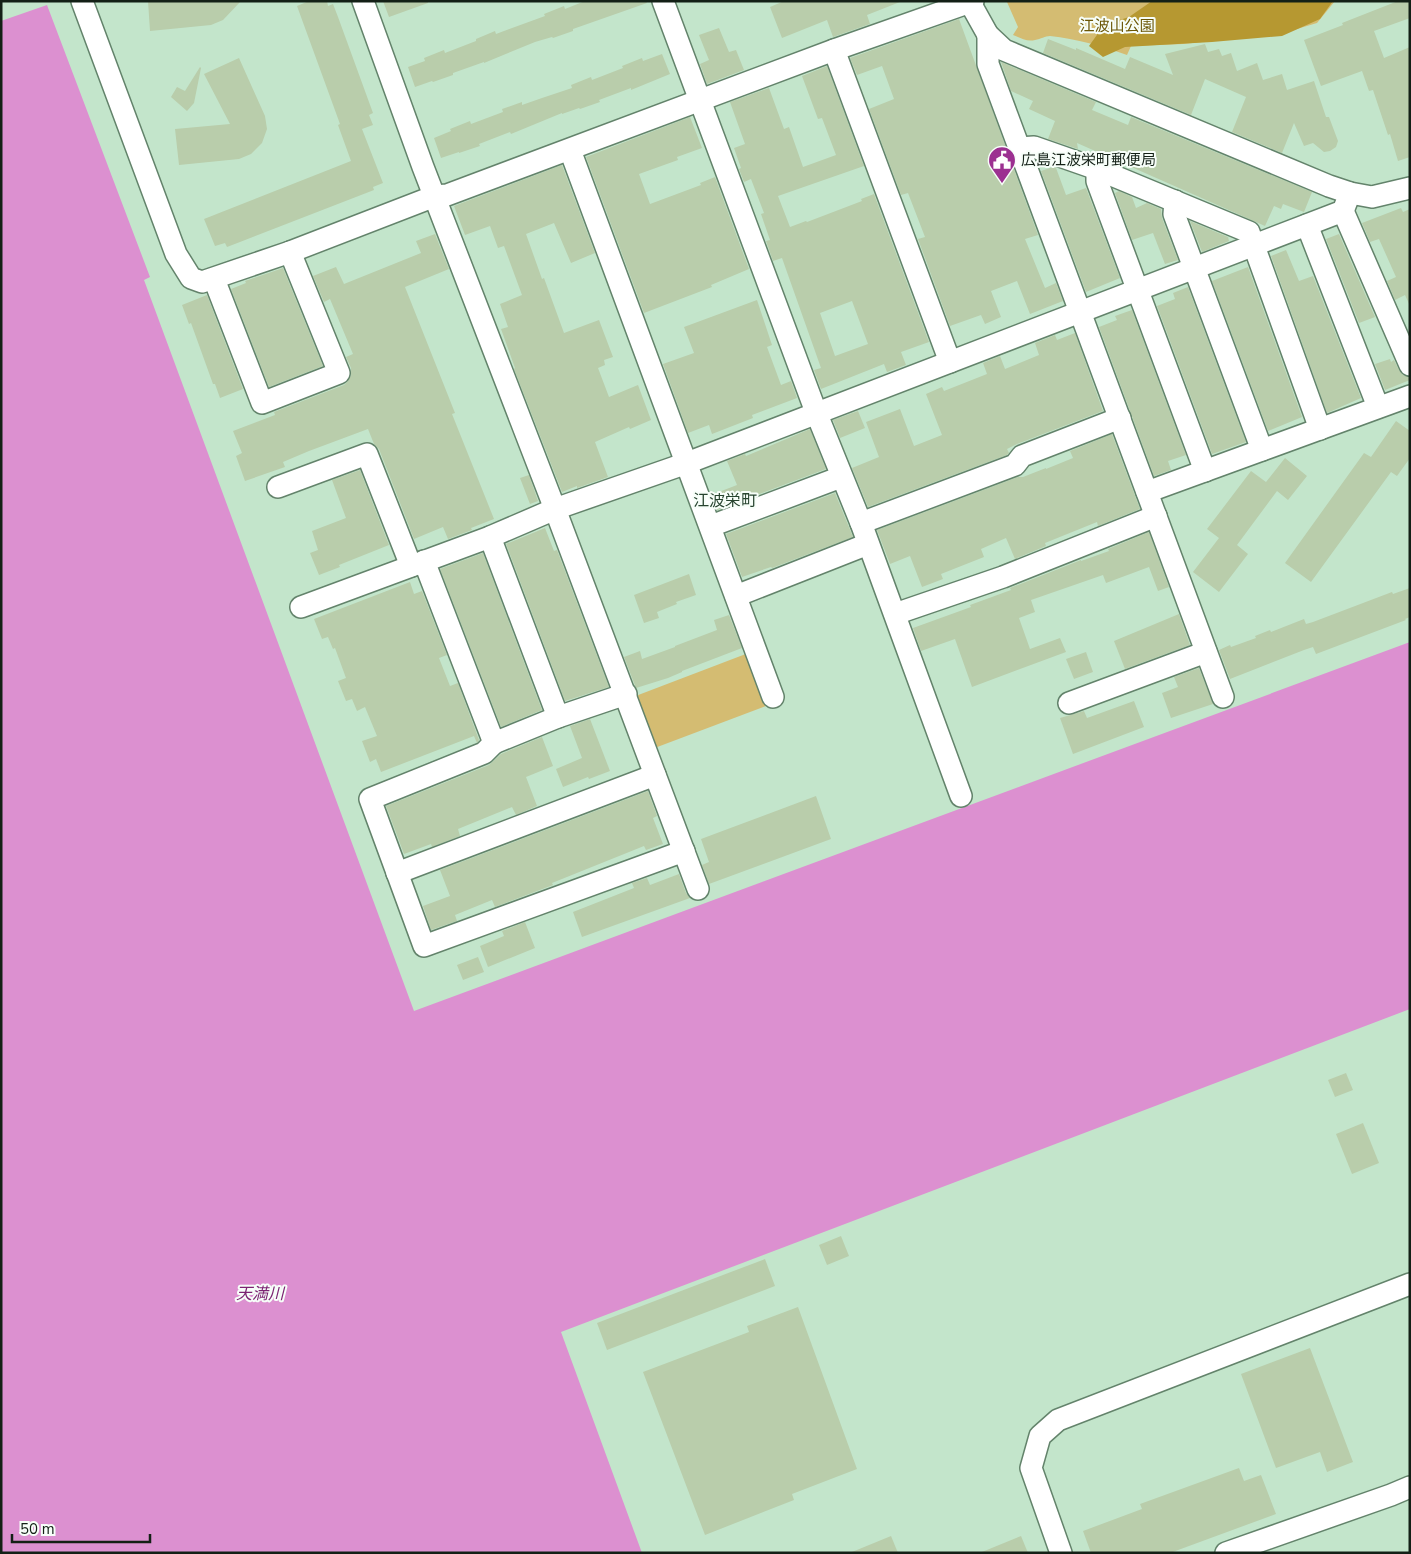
<svg xmlns="http://www.w3.org/2000/svg" width="1411" height="1554" viewBox="0 0 1411 1554" font-family="'Nunito Sans','Noto Sans JP',sans-serif">
<rect width="100%" height="100%" fill="#c3e5cb"/>
<g fill="#d4bc72">
<path d="M1008,1H1335L1317,23L1280,34L1183,44L1131,46L1127,55C1102,46 1077,39 1050,36C1045,36 1041,39 1035,40C1027,42 1021,38 1013,35L1018,27L1007,2Z"/>
<polygon points="751,652 771,704 652,749 633,697"/>
</g>
<polygon fill="#b69831" points="1152,1 1333,1 1320,19 1282,36 1212,42 1125,47 1103,57 1089,46 1104,25 1129,17"/>
<polygon fill="#dc90d0" points="47,5 150,277 144,280 414,1011 1410,642 1410,1009 561,1332 642,1553 1,1553 1,21"/>
<g fill="#b9cdab" fill-rule="evenodd">
<polygon points="148,1 241,1 223,20 211,25 150,31"/>
<polygon points="309,1 327,1 328,6 333,4 338,17 373,113 369,115 373,125 362,129 383,183 373,187 374,190 240,242 227,247 225,243 215,246 204,219 351,161 338,125 340,124 297,6"/>
<polygon points="383,1 428,1 428,3 389,17"/>
<polygon points="585,1 646,1 647,3 573,29 573,31 553,38 552,37 535,42 484,63 484,62 453,73 453,75 433,82 432,81 415,87 408,67 425,61 424,58 444,50 445,53 476,41 476,39 495,31 496,34 545,16 544,14 564,6 565,9"/>
<polygon points="784,1 900,1 900,2 867,15 870,24 833,37 827,20 782,38 770,7"/>
<polygon points="1398,1 1410,1 1410,18 1374,31 1384,58 1410,47 1410,157 1398,161 1390,134 1388,135 1373,90 1369,91 1362,71 1321,86 1304,40 1343,25 1342,23"/>
<polygon points="959,19 1038,235 1025,239 1045,288 1056,283 1063,301 1030,314 1017,281 991,291 1001,317 985,324 981,315 950,326 918,239 925,237 908,193 901,195 869,109 894,99 882,66 857,75 850,58"/>
<polygon points="719,28 729,52 736,50 744,70 707,84 700,64 709,60 699,35"/>
<polygon points="1048,39 1076,50 1076,48 1125,69 1130,57 1173,75 1165,54 1205,44 1208,52 1219,49 1222,56 1231,53 1237,71 1257,63 1263,80 1282,74 1287,90 1314,81 1326,117 1329,117 1338,141 1336,147 1330,151 1324,152 1313,143 1304,146 1294,123 1282,153 1232,132 1246,97 1205,79 1191,115 1043,53"/>
<polygon points="662,54 670,74 631,90 631,88 599,100 600,102 580,109 579,108 562,114 562,113 511,134 510,132 479,144 480,146 459,153 459,152 441,158 434,138 451,131 450,129 470,121 471,124 503,112 502,109 522,102 522,105 542,98 572,88 571,85 591,77 592,80 623,68 622,66 642,58 643,61"/>
<polygon points="239,58 265,116 267,129 262,143 251,154 239,159 179,165 175,129 230,124 204,74"/>
<polygon points="1001,62 1096,102 1092,110 1128,125 1131,117 1312,192 1304,212 1283,204 1281,209 1274,206 1265,226 1077,143 1078,149 1048,139 1055,121 1029,109 1033,101 1011,91"/>
<path d="M827,66L864,166L778,196L790,227L806,221L807,222L862,201L861,199L874,194L929,342L901,352L906,365L887,372L884,364L821,389L814,370L821,368L782,258L773,261L766,241L770,240L761,214L764,213L751,179L744,182L739,169L741,168L734,148L745,144L730,102L769,88L784,129L789,127L803,167L836,155L822,118L818,119L802,76ZM852,301L868,344L835,356L820,313Z"/>
<polygon points="200,67 201,68 194,103 187,111 171,97 177,87 185,91"/>
<polygon points="690,117 702,148 677,157 678,160 639,174 650,204 701,185 700,183 715,177 749,269 711,285 712,287 644,313 586,157"/>
<polygon points="562,165 595,253 571,263 554,223 526,234 542,279 544,278 564,333 599,320 613,357 604,360 605,365 598,368 609,397 638,385 651,420 630,429 629,427 595,442 608,477 577,488 577,486 562,492 514,369 515,368 501,329 508,327 500,304 522,295 504,246 498,248 490,226 465,235 454,206"/>
<polygon points="1053,167 1056,168 1066,195 1086,188 1120,278 1086,292 1041,171"/>
<polygon points="1119,191 1132,197 1136,208 1147,203 1161,209 1162,218 1178,260 1165,264 1153,233 1132,240 1115,193"/>
<polygon points="1401,208 1403,212 1410,209 1410,306 1405,295 1395,300 1387,281 1396,277 1379,239 1370,242 1362,223"/>
<polygon points="1190,221 1228,237 1229,241 1202,252"/>
<polygon points="435,234 449,269 405,287 455,413 452,414 494,519 471,528 472,530 448,539 443,527 414,539 379,449 374,444 368,429 309,451 283,462 285,467 245,481 236,456 242,453 233,431 275,415 274,412 344,385 348,381 351,375 351,368 346,357 353,354 330,299 324,302 313,276 336,267 344,284 421,253 416,241"/>
<polygon points="1339,234 1375,317 1359,323 1326,239"/>
<polygon points="1286,250 1299,281 1313,276 1361,398 1327,413 1271,256"/>
<polygon points="1248,267 1302,417 1268,431 1212,281"/>
<polygon points="283,268 323,366 269,387 231,289 246,283 245,281"/>
<polygon points="1188,287 1246,442 1212,454 1157,306 1175,299 1173,293"/>
<polygon points="207,295 243,389 220,398 215,384 213,384 191,323 189,324 182,305"/>
<polygon points="757,300 772,345 767,347 781,385 791,381 797,398 752,415 753,418 712,434 709,425 688,433 663,364 694,353 684,327"/>
<polygon points="1132,310 1186,455 1168,461 1171,470 1154,476 1099,327 1117,320 1115,316"/>
<polygon points="1075,333 1103,411 1017,444 1007,449 1009,453 1007,455 868,507 852,468 879,457 866,422 900,409 914,446 942,435 926,394 942,387 944,391 987,374 983,363 1000,356 1005,369 1039,355 1035,343 1055,335 1057,340"/>
<polygon points="1390,359 1391,362 1394,360 1399,370 1403,375 1410,377 1410,380 1385,390 1375,364"/>
<polygon points="858,411 865,428 840,438 833,420"/>
<polygon points="1396,421 1410,431 1410,458 1397,476 1391,472 1311,582 1285,563 1364,453 1371,457"/>
<polygon points="810,429 826,469 717,510 711,495 737,485 727,461 745,454 746,456"/>
<polygon points="1112,434 1140,509 1098,526 1097,522 1045,543 1046,546 1015,559 1006,538 981,549 984,557 941,574 943,579 922,587 910,556 890,564 877,530 1018,477 1023,477 1046,468 1046,469 1073,458 1070,451"/>
<polygon points="1285,458 1307,476 1288,500 1277,491 1237,545 1248,554 1219,592 1193,572 1219,538 1207,529 1251,471 1266,482"/>
<polygon points="360,470 389,545 339,565 340,567 319,575 310,553 318,550 312,531 346,518 332,480"/>
<polygon points="529,475 538,501 530,504 520,478"/>
<polygon points="835,493 853,537 772,568 771,567 742,577 726,534"/>
<polygon points="545,528 554,551 557,550 609,687 565,701 506,544"/>
<polygon points="1149,532 1169,587 1158,591 1149,567 1106,583 1103,575 1031,600 1035,612 1019,618 1030,649 1060,638 1066,652 972,687 955,639 921,651 913,628 971,607 970,605 1011,590 1010,588 1081,560 1081,561 1109,551 1108,549"/>
<polygon points="483,553 542,710 501,727 440,569"/>
<polygon points="689,574 696,595 676,602 677,604 657,612 659,618 644,623 634,595"/>
<polygon points="410,582 414,594 422,591 447,655 439,658 450,686 458,683 479,740 477,743 474,736 381,772 376,759 370,762 362,741 377,736 365,707 357,711 352,699 346,701 338,681 346,678 335,648 333,649 328,637 322,639 314,619"/>
<polygon points="1410,588 1410,617 1405,619 1406,620 1316,654 1313,647 1304,650 1230,679 1219,650 1230,645 1231,647 1256,638 1255,636 1270,630 1271,632 1304,619 1306,624 1313,622 1392,592 1393,594"/>
<polygon points="1179,614 1190,645 1125,669 1114,641"/>
<polygon points="729,615 742,648 682,671 682,672 668,678 636,688 624,657 640,651 642,659 675,647 675,646 717,630 714,620"/>
<polygon points="1086,652 1093,672 1074,679 1066,659"/>
<polygon points="1199,668 1213,704 1171,718 1162,693 1178,687 1174,677"/>
<polygon points="1134,701 1144,727 1073,754 1060,718 1084,711 1087,718"/>
<polygon points="590,719 610,771 589,779 588,777 563,787 556,769 582,758 570,726"/>
<polygon points="542,737 553,766 526,777 537,806 516,815 512,807 458,829 460,836 432,847 431,844 404,854 386,806 489,765 501,754"/>
<polygon points="648,791 657,816 653,818 663,844 646,850 644,846 552,883 553,885 495,907 492,900 455,915 457,921 431,930 423,906 450,896 440,870"/>
<polygon points="816,796 831,839 709,884 702,865 709,862 701,839"/>
<polygon points="679,874 686,893 690,898 582,937 573,912 634,888 632,883 647,878 650,885"/>
<polygon points="525,922 535,948 488,967 480,946 504,936 502,931"/>
<polygon points="478,957 484,972 463,980 457,965"/>
<polygon points="1346,1073 1353,1090 1335,1097 1328,1080"/>
<polygon points="1363,1123 1379,1163 1352,1174 1336,1134"/>
<polygon points="841,1236 849,1256 827,1265 819,1245"/>
<polygon points="765,1259 775,1286 607,1350 597,1323"/>
<polygon points="798,1307 857,1469 792,1494 794,1500 705,1535 643,1372 749,1332 747,1326"/>
<polygon points="1310,1348 1353,1462 1327,1472 1320,1452 1276,1468 1241,1374"/>
<polygon points="1239,1468 1244,1481 1261,1475 1276,1514 1170,1553 1091,1553 1083,1531 1142,1509 1140,1504"/>
<polygon points="891,1536 898,1553 852,1553 852,1552"/>
<polygon points="1021,1536 1028,1553 982,1553 982,1552"/>
</g>
<g fill="none" stroke-linecap="round" stroke-linejoin="round">
<g stroke="#63836b" stroke-width="24">
<g id="minor">
<polyline points="82,1 176,254 191,278 202,282 290,252 435,196 447,195 834,50 973,1"/>
<polyline points="363,1 423,167 555,509 698,889"/>
<polyline points="663,1 816,412 861,523 961,796"/>
<polyline points="969,1 988,35 1004,50 1329,186 1350,193 1372,197 1410,188"/>
<polyline points="988,35 988,64 1223,697"/>
<polyline points="834,50 950,362"/>
<polyline points="1019,148 1034,147 1097,169 1249,232 1320,429"/>
<polyline points="570,150 773,697"/>
<polyline points="1097,169 1097,181 1205,471"/>
<polyline points="1175,201 1174,214 1262,450"/>
<polyline points="1343,211 1410,365"/>
<polyline points="1307,225 1378,407"/>
<polyline points="214,279 262,403 339,373 290,252"/>
<polyline points="278,487 367,454 411,566"/>
<polyline points="1147,492 1410,396"/>
<polyline points="861,523 1015,465 1022,456 1120,418"/>
<polyline points="711,526 841,477"/>
<polyline points="490,537 558,717"/>
<polyline points="424,561 494,743 558,717 626,694"/>
<polyline points="736,596 868,544"/>
<polyline points="301,607 490,537 555,509 687,463 1343,211 1350,193"/>
<polyline points="895,614 1003,577 1156,516"/>
<polyline points="1069,703 1206,652"/>
<polyline points="494,743 484,753 370,799 424,946 684,851"/>
<polyline points="397,873 655,775"/>
<polyline points="1061,1553 1031,1468 1040,1436 1058,1420 1410,1284"/>
<polyline points="1226,1553 1391,1495 1410,1487"/>
</g>
</g>
<use href="#minor" stroke="#fff" stroke-width="21"/>
</g>
<defs>
<g id="civic-pin" transform="scale(1.4375)"><path d="M0 17L-7.5 6A9.5 9.5 0 1 1 7.5 6Z" fill="#9c3091" stroke="#f7fef9"/><path d="M-.6-6.5H3V-4.5H.6V-3L4-1V1h2V6H-6V1h2V-1L-.6-3ZM-1.2 2.5V6h2.4V2.5Z" fill="#fff"/></g>
</defs>
<g fill-rule="evenodd">
<use href="#civic-pin" x="1002" y="160"/>
</g>
<g text-anchor="middle" dominant-baseline="central" stroke-width="4" stroke-linejoin="round" paint-order="stroke">
<g font-size="15" fill="#6a5504" stroke="#f7fef9">
<text x="1117" y="26">江波山公園</text>
</g>
<g font-size="15" fill="#132016" stroke="#f7fef9" text-anchor="start">
<text x="1021" y="160">広島江波栄町郵便局</text>
</g>
<g font-size="16" fill="#27442f" stroke="#f7fef9">
<text x="725" y="501">江波栄町</text>
</g>
<g font-size="16" font-style="italic" fill="#7b2372" stroke="#f7fef9">
<text x="260" y="1294">天満川</text>
</g>
</g>
<rect width="1411" height="1554" fill="none" stroke="#132016" stroke-width="5"/>
<path d="M12 1534v8h138v-8" fill="none" stroke="#132016" stroke-width="2.5"/>
<text x="20" y="1534" font-size="15" fill="#132016" stroke="#f7fef9" stroke-width="4" paint-order="stroke">50 m</text>
</svg>
